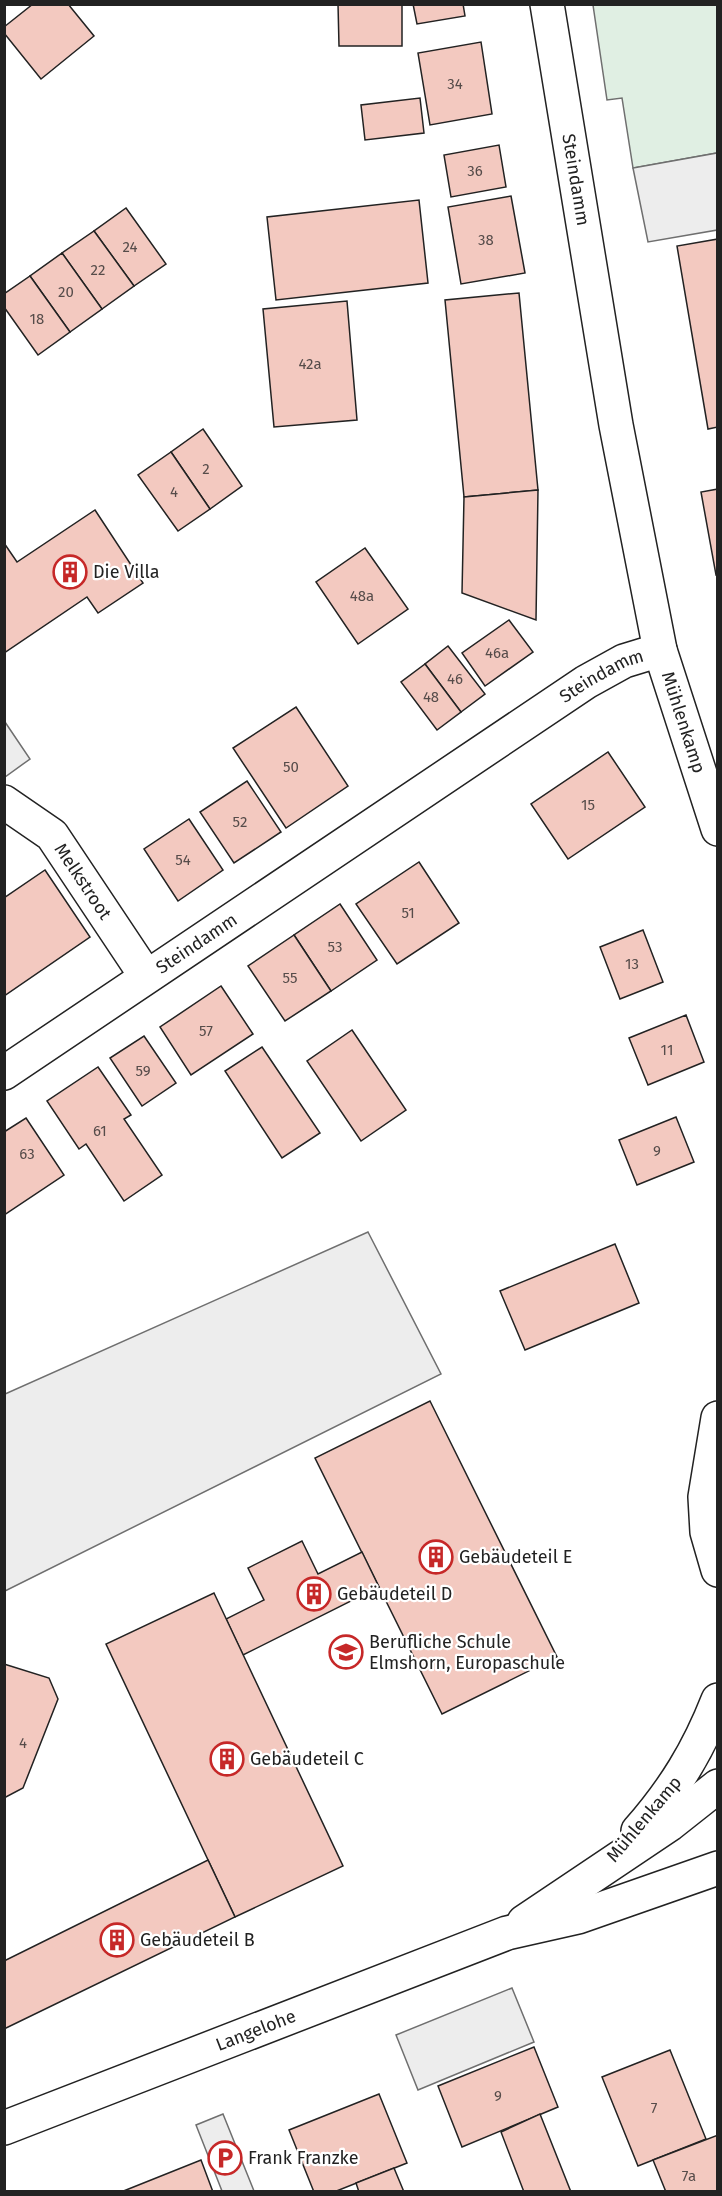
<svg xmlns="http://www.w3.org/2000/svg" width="722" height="2196" viewBox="0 0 722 2196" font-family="'Fira Sans',sans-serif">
<rect width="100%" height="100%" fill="#fff"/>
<polygon fill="#e0efe3" stroke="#6f6f6f" stroke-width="1.5" points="593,5 717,5 717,153 633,168 622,98 607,100"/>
<g fill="#ededed" stroke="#6f6f6f" stroke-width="1.5">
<polygon points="717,153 717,230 648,242 633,168"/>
<polygon points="5,722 30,759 5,777 4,777"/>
<polygon points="368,1232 441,1374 5,1591 5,1394"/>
<polygon points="512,1988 534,2042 418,2090 396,2035"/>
<polygon points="223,2114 254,2191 222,2191 196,2125"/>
</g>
<g fill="#f3c9c0" stroke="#222" stroke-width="1.5">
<polygon points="33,4 68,4 94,36 41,79 4,33 4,27"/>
<polygon points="338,4 402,4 402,46 339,46"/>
<polygon points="413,4 463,4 465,16 417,24"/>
<polygon points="481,42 492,114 430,125 418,53"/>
<polygon points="420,98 424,133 365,140 361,105"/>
<polygon points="499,145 506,187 451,197 444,155"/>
<polygon points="511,196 525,273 461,284 448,207"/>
<polygon points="419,200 428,283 276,300 267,217"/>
<polygon points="126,208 166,264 134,286 94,231"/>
<polygon points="94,231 134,286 102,309 62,253"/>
<polygon points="718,239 718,427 708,429 677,246"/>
<polygon points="62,253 102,309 70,332 30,276"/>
<polygon points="30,276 70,332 38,355 4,307 4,294"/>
<polygon points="519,293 538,490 464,497 445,300"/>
<polygon points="347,301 357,420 274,427 263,309"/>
<polygon points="203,429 242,486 210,509 171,452"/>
<polygon points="171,452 210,509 178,531 138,475"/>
<polygon points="718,489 718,574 716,575 701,492"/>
<polygon points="538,490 536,620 462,593 464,497"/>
<polygon points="95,510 143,583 98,613 87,597 4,653 4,543 17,562"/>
<polygon points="365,548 408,609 358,644 316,582"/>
<polygon points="509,620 533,652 485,686 462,653"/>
<polygon points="448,646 485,694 461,712 425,664"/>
<polygon points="425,664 461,712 437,730 401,682"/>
<polygon points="296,707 348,786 286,828 233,748"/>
<polygon points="608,752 645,807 568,859 531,804"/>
<polygon points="247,781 281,832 234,863 200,812"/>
<polygon points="189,819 223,870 178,901 144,849"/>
<polygon points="419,862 459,923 397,964 356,904"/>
<polygon points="45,870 90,937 4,996 4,898"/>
<polygon points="340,904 377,960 331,991 294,935"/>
<polygon points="643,930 663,982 620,999 600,947"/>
<polygon points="294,935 331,991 285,1021 248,966"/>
<polygon points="221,986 253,1034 191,1075 160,1027"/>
<polygon points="686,1015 704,1062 648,1085 629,1038"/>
<polygon points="352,1030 406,1110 361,1141 307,1061"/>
<polygon points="144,1036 176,1083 142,1106 110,1058"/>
<polygon points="262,1047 320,1133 282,1158 225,1071"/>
<polygon points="98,1067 131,1115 124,1119 162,1175 124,1201 86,1144 79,1149 47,1101"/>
<polygon points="676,1117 694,1162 637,1185 619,1140"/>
<polygon points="26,1118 64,1175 4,1215 4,1132"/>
<polygon points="615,1244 639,1303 525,1350 500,1291"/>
<polygon points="430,1401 557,1657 442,1714 315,1458"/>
<polygon points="302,1541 318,1574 362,1552 379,1587 243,1655 226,1619 264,1600 248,1568"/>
<polygon points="214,1593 343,1866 235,1917 106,1644"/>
<polygon points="4,1664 49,1678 58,1699 23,1788 4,1798"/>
<polygon points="208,1860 235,1917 4,2029 4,1961"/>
<polygon points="534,2047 558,2107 462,2147 438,2086"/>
<polygon points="670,2050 706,2139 638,2166 602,2077"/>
<polygon points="379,2094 407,2163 334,2192 314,2192 289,2130"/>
<polygon points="540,2114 571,2192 524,2192 501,2132"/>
<polygon points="718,2135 718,2192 666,2192 653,2160"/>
<polygon points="201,2160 213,2192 121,2192"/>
<polygon points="394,2168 404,2192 359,2192 356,2183"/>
</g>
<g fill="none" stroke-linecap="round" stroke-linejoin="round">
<g stroke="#222" stroke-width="36">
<g id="minor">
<path id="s1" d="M4,802L52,835L146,976"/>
</g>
</g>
<g stroke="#222" stroke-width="36">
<g id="tertiary">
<path id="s2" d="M547,4L616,425L660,650L718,829"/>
<path id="s3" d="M4,1073L586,682L624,661L660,650"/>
<polyline points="718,1418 705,1497 707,1532 718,1570"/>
<path d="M638,1831C674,1790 698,1751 718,1700"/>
<polyline points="524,1922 670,1824 718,1786"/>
<path id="s4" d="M4,2128L507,1933L578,1917L718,1868"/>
</g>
</g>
<use href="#minor" stroke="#fff" stroke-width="33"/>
<use href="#tertiary" stroke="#fff" stroke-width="33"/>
</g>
<defs>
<g id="building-ring" transform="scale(1.725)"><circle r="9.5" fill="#fff" stroke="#c62828" stroke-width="1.5"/><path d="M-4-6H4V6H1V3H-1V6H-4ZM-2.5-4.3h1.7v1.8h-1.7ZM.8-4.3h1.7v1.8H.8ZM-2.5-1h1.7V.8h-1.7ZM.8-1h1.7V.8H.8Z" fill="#c62828"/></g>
<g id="school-ring" transform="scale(1.725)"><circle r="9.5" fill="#fff" stroke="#c62828" stroke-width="1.5"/><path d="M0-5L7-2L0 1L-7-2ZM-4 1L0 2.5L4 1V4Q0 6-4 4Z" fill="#c62828"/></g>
<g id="parking-ring" transform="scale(1.725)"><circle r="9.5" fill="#fff" stroke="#c62828" stroke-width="1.5"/><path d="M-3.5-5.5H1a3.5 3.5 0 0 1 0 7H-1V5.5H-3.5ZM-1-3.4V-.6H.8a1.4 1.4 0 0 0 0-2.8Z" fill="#c62828"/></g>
</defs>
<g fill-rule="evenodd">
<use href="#building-ring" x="70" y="572"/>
<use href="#building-ring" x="436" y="1557"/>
<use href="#building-ring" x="314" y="1594"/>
<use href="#school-ring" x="346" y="1652"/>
<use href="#building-ring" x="227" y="1759"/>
<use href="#building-ring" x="117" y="1940"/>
<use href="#parking-ring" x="225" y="2158"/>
</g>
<g text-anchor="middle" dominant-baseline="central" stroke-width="4.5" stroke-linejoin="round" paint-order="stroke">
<g font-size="15" fill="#564c4a">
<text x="455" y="84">34</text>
<text x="475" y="171">36</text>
<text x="486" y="240">38</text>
<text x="130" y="247">24</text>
<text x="98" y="270">22</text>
<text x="66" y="292">20</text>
<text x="37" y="319">18</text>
<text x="310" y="364">42a</text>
<text x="206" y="469">2</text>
<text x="174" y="492">4</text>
<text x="362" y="596">48a</text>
<text x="497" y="653">46a</text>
<text x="455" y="679">46</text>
<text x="431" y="697">48</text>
<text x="291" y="767">50</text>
<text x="588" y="805">15</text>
<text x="240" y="822">52</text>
<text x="183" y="860">54</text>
<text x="408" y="913">51</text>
<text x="335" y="947">53</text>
<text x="632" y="964">13</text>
<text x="290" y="978">55</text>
<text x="206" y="1031">57</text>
<text x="667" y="1050">11</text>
<text x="143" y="1071">59</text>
<text x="100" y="1131">61</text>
<text x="657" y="1151">9</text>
<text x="27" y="1154">63</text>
<text x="23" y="1743">4</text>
<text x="498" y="2096">9</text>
<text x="654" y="2108">7</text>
<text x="689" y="2176">7a</text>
</g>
<g font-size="18" fill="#222" stroke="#fff">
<text stroke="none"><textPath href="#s2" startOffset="178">Steindamm</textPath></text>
<text stroke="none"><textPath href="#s3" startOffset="718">Steindamm</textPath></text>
<text stroke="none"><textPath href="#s2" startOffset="732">Mühlenkamp</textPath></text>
<text stroke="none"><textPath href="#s1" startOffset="114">Melkstroot</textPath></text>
<text stroke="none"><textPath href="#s3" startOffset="232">Steindamm</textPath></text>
<text transform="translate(644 1819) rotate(-50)">Mühlenkamp</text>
<text stroke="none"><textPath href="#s4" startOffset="270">Langelohe</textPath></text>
</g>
<g font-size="18" fill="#222" stroke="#fff" text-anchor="start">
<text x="93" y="572">Die Villa</text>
<text x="459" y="1557">Gebäudeteil E</text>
<text x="337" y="1594">Gebäudeteil D</text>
<text x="369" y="1642">Berufliche Schule<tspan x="369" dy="21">Elmshorn, Europaschule</tspan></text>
<text x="250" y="1759">Gebäudeteil C</text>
<text x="140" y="1940">Gebäudeteil B</text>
<text x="248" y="2158">Frank Franzke</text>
</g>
</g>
<rect width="722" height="2196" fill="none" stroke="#222222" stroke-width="12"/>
</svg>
